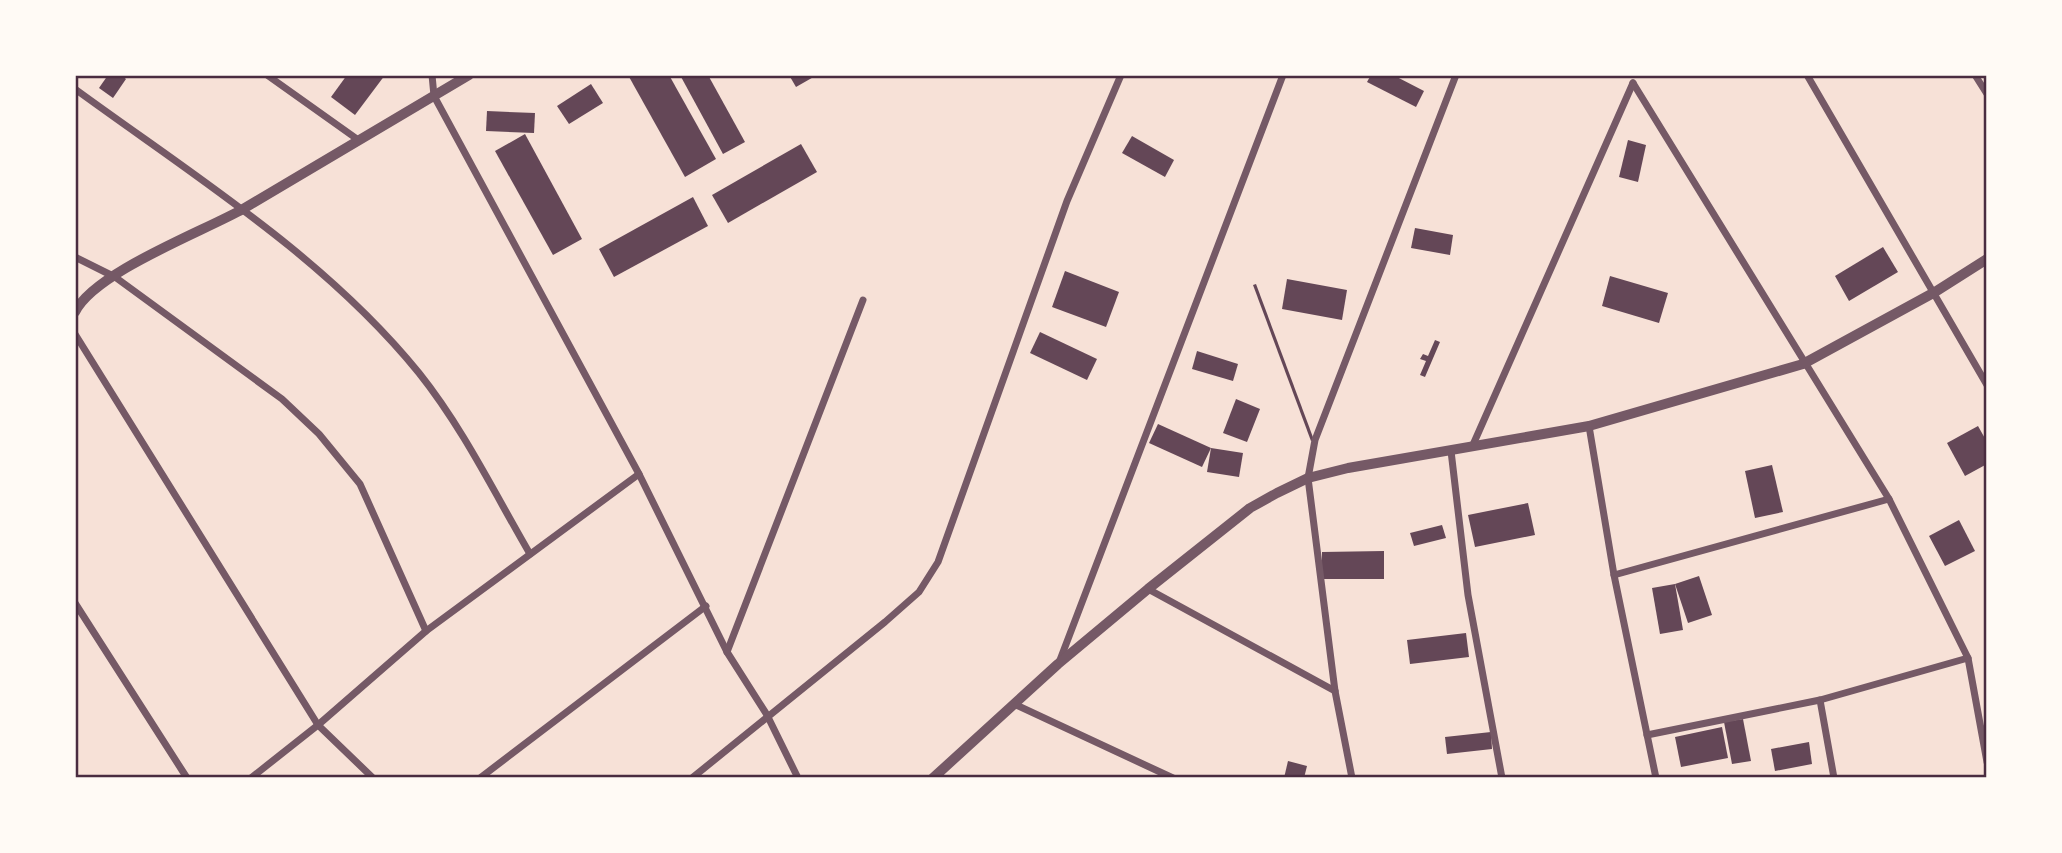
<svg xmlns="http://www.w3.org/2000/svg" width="2062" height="853" viewBox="0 0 2062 853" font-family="'Archivo Narrow',sans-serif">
<rect width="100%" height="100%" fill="#f7e1d7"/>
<g fill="#644757">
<polygon points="108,75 121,75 126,79 113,98 99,88"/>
<polygon points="347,75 385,75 355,115 331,97"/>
<polygon points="628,75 669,75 716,159 685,177"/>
<polygon points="680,75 708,75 745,142 723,154"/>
<polygon points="789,75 817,75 796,87"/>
<polygon points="1371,75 1393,75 1424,91 1416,107 1367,82"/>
<polygon points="591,84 603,103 569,124 557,106"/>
<polygon points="487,111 535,113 534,133 486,131"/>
<polygon points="525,134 582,239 553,255 495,151"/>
<polygon points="1132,136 1174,160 1165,177 1122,153"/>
<polygon points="1628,140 1646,145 1638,182 1619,177"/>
<polygon points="801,144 817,172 728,223 712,195"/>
<polygon points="693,197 708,226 614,277 599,249"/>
<polygon points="1415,228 1453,235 1450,255 1411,248"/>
<polygon points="1883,247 1898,272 1849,301 1835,276"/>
<polygon points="1065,271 1119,292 1106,327 1052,307"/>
<polygon points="1610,276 1668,293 1659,323 1602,306"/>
<polygon points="1287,279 1347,290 1342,320 1282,309"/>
<polygon points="1256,284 1314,440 1311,441 1253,285"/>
<polygon points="1040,332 1097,359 1087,380 1030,353"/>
<polygon points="1435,340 1440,342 1425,377 1420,375 1426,361 1420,359 1423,354 1428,356"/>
<polygon points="1197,351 1238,364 1233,381 1192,369"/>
<polygon points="1236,399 1260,409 1247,442 1223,433"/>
<polygon points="1158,424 1211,448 1202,467 1149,443"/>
<polygon points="1978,426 1987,442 1987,464 1965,476 1947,443"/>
<polygon points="1211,448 1243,453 1239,477 1207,472"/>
<polygon points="1772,465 1783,512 1755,518 1745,471"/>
<polygon points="1528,503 1535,535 1475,547 1468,515"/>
<polygon points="1959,520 1975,551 1945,566 1929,536"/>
<polygon points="1442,525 1446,538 1414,546 1410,533"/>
<polygon points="1384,551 1384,579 1322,579 1322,552"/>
<polygon points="1699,576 1712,615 1688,623 1675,584"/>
<polygon points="1675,584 1683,630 1660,634 1652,588"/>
<polygon points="1466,633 1469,657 1410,664 1407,640"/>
<polygon points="1743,719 1751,761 1732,764 1724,722"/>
<polygon points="1722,727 1728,758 1681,767 1675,737"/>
<polygon points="1491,732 1492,749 1447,754 1445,737"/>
<polygon points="1809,742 1812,764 1775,771 1771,749"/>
<polygon points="1288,761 1307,766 1304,778 1284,778"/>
</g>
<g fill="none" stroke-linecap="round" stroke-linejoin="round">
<g stroke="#755966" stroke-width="7">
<polyline points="267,75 357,139"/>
<polyline points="432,75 434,96 639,474 727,652 767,715 798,778"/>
<polyline points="1807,75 1987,385"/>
<polyline points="1975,75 1987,94"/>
<polyline points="1633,83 1889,499 1968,658 1987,762"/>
<path d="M75,89C194,176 325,257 419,373C463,428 495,494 530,554"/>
<polyline points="75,257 115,277 282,399 319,434 360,484 426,631"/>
<polyline points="75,334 318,725 373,778"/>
<polyline points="1589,426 1614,575 1656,778"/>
<polyline points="1472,447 1633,83"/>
<polyline points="1451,451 1468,595 1502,778"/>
<polyline points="1614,575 1889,499"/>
<polyline points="1148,589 1335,691"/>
<polyline points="75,603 187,778"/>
<polyline points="727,652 863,300"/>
<polyline points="1060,660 1283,75"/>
<polyline points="1820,700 1834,778"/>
<polyline points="1014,704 1173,778"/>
<polyline points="1647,735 1820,700 1968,658"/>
<polyline points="251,778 318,725 426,631 639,474"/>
<polyline points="480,778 706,606"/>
<polyline points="692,778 885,622 919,592 938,562 1067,201 1121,75"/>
<polyline points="1352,778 1335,691 1308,478 1315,440 1456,75"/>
</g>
<g stroke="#755966" stroke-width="10">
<path d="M75,312C95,272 202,232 243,209C318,165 393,120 469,75"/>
<polyline points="933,778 1058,664 1148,589 1250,508 1277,493 1308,478 1348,468 1589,426 1803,364 1935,292 1987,259"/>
</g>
</g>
<rect width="2062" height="853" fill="none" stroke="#fffaf5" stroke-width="154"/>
<rect x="77" y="77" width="1908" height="699" fill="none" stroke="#4a2c40" stroke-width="2.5"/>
</svg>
